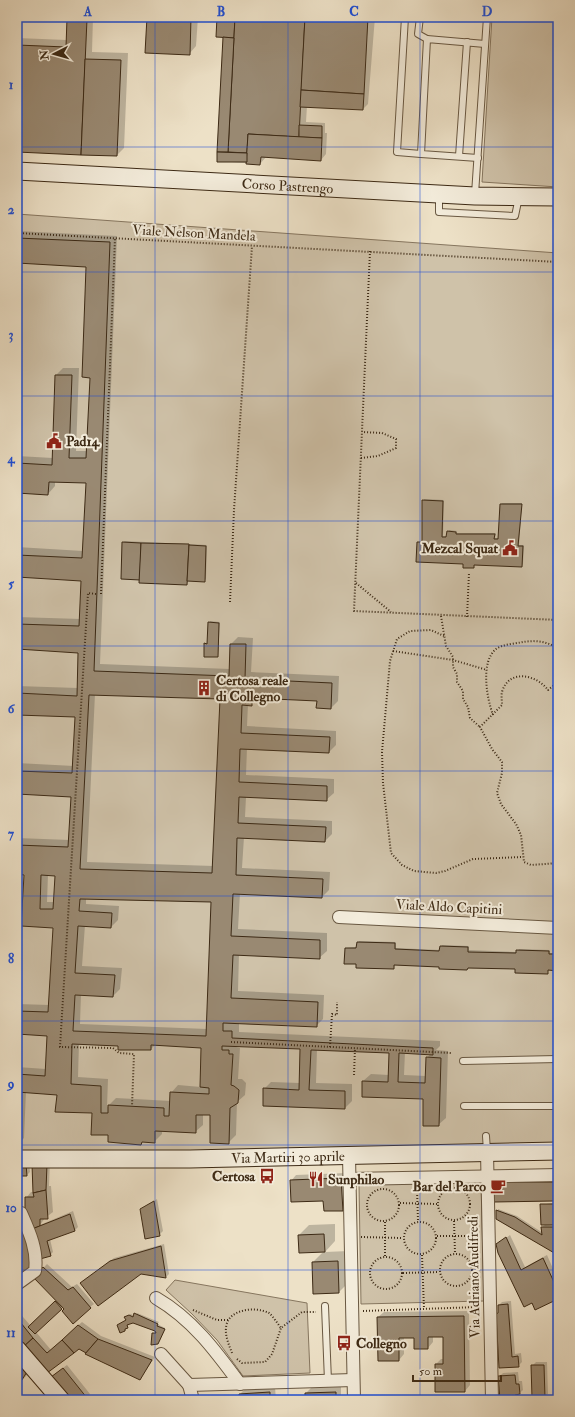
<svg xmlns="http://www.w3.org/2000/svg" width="575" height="1417" viewBox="0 0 575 1417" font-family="'IM FELL Double Pica',serif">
<rect width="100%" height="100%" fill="#ede1c7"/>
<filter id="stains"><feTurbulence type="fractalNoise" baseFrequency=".005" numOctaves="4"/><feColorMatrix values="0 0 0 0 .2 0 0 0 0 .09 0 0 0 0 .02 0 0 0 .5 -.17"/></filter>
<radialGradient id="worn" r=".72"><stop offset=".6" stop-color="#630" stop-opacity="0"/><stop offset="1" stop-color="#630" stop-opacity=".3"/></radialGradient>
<g fill="#cfc2a9" stroke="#86765f">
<polygon points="492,17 558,17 558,187 482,182"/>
<polygon points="17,214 558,253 558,1144 304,1149 17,1153"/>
<polygon points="481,1182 484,1301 361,1304 359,1184"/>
<polygon points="175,1280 307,1303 310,1373 243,1376 217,1340 192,1314 166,1290"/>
</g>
<g fill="#0003" fill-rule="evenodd">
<polygon points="70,17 93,17 92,52 128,53 124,148 117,155 17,151 17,122 20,122 21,102 17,102 17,38 67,40"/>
<polygon points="148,17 198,17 196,46 189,54"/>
<polygon points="218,17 375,17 368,104 363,109 307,106 306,122 325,123 325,133 327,133 326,154 321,160 266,157 260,164 218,161 224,36"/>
<path d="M17,231L117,236L100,664L230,669L231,644L238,637L253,638L251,672L339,676L338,701L331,708L318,700L259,697L251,704H248L247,726L336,731V745L329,752L247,748L246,775L334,779V793L326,800L246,797L245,817L332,821V834L325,841L244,837L242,868L330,872L329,890L322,897L240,893L238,929L327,933V951L319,958L239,954L238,991L324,995L323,1019L316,1026L239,1022V1032L440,1041V1046L436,1050L448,1051L446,1118L438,1125L424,1098L363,1081L371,1074L389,1075L390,1052L317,1049L316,1083L352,1084V1101L345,1108L264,1089L271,1082L300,1083L301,1048L236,1045V1047L240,1048L238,1079H242L246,1083L245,1095L237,1102L236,1135L228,1143L211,1114H203V1125L195,1132L162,1131V1134L154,1142L143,1141L141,1144L109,1134L93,1112L58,1094L26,1091L24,1138L17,1145V1067L46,1069L48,1035L17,1033V1004L50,1005L54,927L22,925L25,874L17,873V838L70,840L72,796L17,793V763L74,766L76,716L17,714V686L78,688L79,652L17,648V617L81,619L82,580L17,576V547L83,551L87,482L55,481V486L48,494L17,492V456L53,458L56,375L63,368H79L76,451H88L91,377L87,266L17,262ZM95,694L221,698L214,866L87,862ZM48,875H56L55,902H47ZM86,898L212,901L207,1029L80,1024L81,994L113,996L120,989L122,968L82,966L85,925L111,927L118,920L119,906L86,904ZM79,1043L119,1045L151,1049L155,1045L202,1047L201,1087L178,1085L171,1093V1101L116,1098L107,1107L108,1079L78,1077ZM405,1052L431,1053L427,1058L426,1076L404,1075Z"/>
<polygon points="424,499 444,500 443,536 447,536 449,530 457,531 457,533 496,533 495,538 499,538 501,504 502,503 522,503 519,545 524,545 523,564 522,566 475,564 474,567 418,543 423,541"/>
<polygon points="125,541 207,545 206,579 204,581 188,580 187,584 123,542"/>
<polygon points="210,621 220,622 218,656 205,644 208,642"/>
<polygon points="359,941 396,942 396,948 440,950 442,945 469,946 469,950 517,952 519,949 550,950 550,953 558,953 558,970 549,969 547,973 516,968 469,968 467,969 440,966 395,964 394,968 357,963 346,948 357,947"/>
<polygon points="29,1161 30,1172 27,1175 17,1175"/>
<polygon points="50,1161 49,1186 51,1186 53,1212 45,1218 40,1225 73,1211 78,1227 75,1230 50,1239 53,1252 50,1255 26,1198 31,1192 34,1192"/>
<polygon points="346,1173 348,1204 342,1210 291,1181 296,1175"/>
<polygon points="498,1179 558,1179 556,1222 555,1224 541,1205 557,1202 556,1197 553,1200"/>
<polygon points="157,1199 163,1231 159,1235 141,1209"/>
<polygon points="498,1209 517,1216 543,1233 542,1227 545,1225 557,1226 557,1252 556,1253 497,1219"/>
<polygon points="335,1224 335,1241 325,1252 349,1251 349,1282 339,1292 313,1262 324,1251 299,1235 309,1225"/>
<polygon points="510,1235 525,1267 547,1255 558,1280 558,1298 532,1302 497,1245"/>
<polygon points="164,1244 169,1274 166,1277 141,1273 85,1280 114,1258"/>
<polygon points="47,1264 72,1287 77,1284 94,1304 90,1307 66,1309 63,1306 36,1332 51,1350 82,1322 101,1336 155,1357 140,1379 79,1348 34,1363 27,1375 20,1382 17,1378 17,1310 30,1325 57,1300 35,1277"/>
<polygon points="511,1301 515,1354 521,1353 522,1362 518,1366 500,1367 499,1305 502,1302"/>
<polygon points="469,1311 470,1385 465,1391 436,1364 441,1359 444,1359 444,1336 433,1336 433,1342 428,1348 415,1337 404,1337 404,1354 399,1360 378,1317 384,1312"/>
<polygon points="137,1313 159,1322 157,1324 165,1328 158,1343 153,1334 157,1332 156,1330 133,1322 129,1324 125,1331 120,1324 127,1320 127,1316 131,1314 134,1316"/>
<polygon points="536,1362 547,1362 548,1394 544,1397 532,1366"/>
<polygon points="67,1365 90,1394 88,1396 92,1400 67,1400 52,1376"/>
<polygon points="518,1372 519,1381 522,1381 523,1390 515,1397 499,1377 503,1373"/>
<polygon points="275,1387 276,1400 240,1400 240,1394 245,1389"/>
<polygon points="341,1387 341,1400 306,1400 306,1393 311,1388"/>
</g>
<g fill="#998972" stroke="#3d2a15" fill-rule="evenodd">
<polygon points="17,17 32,17 31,20 17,19"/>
<polygon points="147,17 191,17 190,55 145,53"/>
<polygon points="217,17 235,17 234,38 216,37"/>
<polygon points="235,17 305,17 299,137 248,134 247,153 228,152"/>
<polygon points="305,17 368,17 364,94 301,90"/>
<polygon points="67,18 87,19 81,155 17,152 17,129 19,129 20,103 17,103 17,45 66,47"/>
<polygon points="223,37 234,38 228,152 217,152"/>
<polygon points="85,59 121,60 117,156 81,155"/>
<polygon points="301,90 364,94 363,110 300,107"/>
<polygon points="299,125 322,126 322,138 299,137"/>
<polygon points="248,134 322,138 321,161 261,157 260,165 246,164"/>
<polygon points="217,152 247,153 247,162 217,162"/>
<path d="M17,238L110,242L94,671L229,676L230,644H246L245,679L332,683L331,709L316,708L317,701L252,698V706L242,705L241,733L330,737L329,753L240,749L239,782L327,786V801L239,797L238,823L326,827L325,842L237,838L236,875L323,879L322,898L233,894L231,936L320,940V959L233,955L231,998L318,1002L317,1027L223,1023V1031H232V1038L433,1048V1055L399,1053L398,1082L425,1083L426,1057L441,1058L439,1126H423V1099L362,1097V1081L388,1082L389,1053L311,1050L309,1090L345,1091V1109L263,1106V1088L299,1090L300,1049L222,1046V1050H229V1054H233L231,1085L234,1086L239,1090L238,1103L230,1108L229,1144L210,1143V1115H196V1133L155,1131V1143L142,1142L141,1145L108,1142V1135H91L92,1113L55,1112L57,1095L17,1092V1074L45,1076L47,1036L17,1034V1011L48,1012L53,928L21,926L24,875L17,874V845L68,847L71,797L17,794V771L72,773L75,717L17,715V693L77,696L78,653L17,649V624L79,626L81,581L17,577V555L82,558L86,483L49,482L48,495L17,493V463L52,465L55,375H72L69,458H86L90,378L82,377L86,267L17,263ZM89,695L220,699L212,873L80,869ZM41,875L55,876L53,909H40ZM80,899L211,902L206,1036L73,1031L75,995L113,997L115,975L75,973L78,926L111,928L112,913L79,911ZM72,1044L118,1046V1050H151V1045L201,1048L200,1087L209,1088V1094L170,1092L169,1116H164V1108L108,1105V1113H101V1086L71,1084Z"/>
<polygon points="422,500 443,501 442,537 446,537 447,531 456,532 456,534 495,534 494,539 498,539 500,504 522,504 518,546 523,546 522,567 474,565 474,568 463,568 463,564 416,562 417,542 422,542"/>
<polygon points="122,542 141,543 140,580 121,579"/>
<polygon points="141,543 189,544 187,585 139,583"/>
<polygon points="189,545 206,546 205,582 187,581"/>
<polygon points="208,622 219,623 218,657 204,657 204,643 207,644"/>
<polygon points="357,942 395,943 395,949 439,951 440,946 468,947 468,952 516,953 516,950 549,951 549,954 558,954 558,971 548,970 548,974 515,973 515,969 468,968 467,970 439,969 439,967 394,965 394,969 356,968 356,964 344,964 345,948 356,948"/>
<polygon points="17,1093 19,1094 17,1146"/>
<polygon points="17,1164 26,1164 27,1176 17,1176"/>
<polygon points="32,1164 47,1164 46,1190 33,1193"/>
<polygon points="341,1178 343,1211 324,1211 323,1201 291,1202 290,1180"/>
<polygon points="555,1180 558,1180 558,1205 556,1205"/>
<polygon points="493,1182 554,1182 554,1201 494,1202"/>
<polygon points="46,1190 48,1219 40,1219 40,1226 32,1229 25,1214 25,1197 34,1197 33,1193"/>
<polygon points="154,1201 160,1236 145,1239 140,1209"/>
<polygon points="540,1204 554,1204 555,1225 541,1225"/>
<polygon points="496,1210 515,1217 542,1235 541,1227 556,1227 556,1254 496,1219"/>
<polygon points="70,1214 75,1231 47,1241 51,1256 40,1259 32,1229"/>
<polygon points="17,1218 27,1241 32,1270 17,1281"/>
<polygon points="324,1234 325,1252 299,1253 298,1235"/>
<polygon points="506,1237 521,1270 543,1258 558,1291 558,1299 535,1310 532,1303 524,1307 498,1253 496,1244"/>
<polygon points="161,1246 166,1278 141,1274 98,1306 80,1283 110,1261"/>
<polygon points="338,1261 339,1293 313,1294 312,1262"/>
<polygon points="43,1267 68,1290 73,1287 91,1308 73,1324 62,1311 64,1309 33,1277"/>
<polygon points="55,1301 62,1309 35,1334 28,1327"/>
<polygon points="508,1304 512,1357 518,1356 519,1367 499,1368 496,1314 498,1313 498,1305"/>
<polygon points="134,1313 158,1324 157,1326 165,1329 158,1344 151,1345 152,1333 156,1333 155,1331 133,1323 127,1325 128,1328 125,1329 125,1331 120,1333 117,1325 126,1320 124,1317 129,1315 133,1317"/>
<polygon points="464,1316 465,1392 435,1392 435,1364 443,1364 443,1337 428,1337 428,1349 414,1349 414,1338 399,1338 399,1361 378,1361 377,1317"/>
<polygon points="17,1318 33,1338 21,1349 17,1344"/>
<polygon points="78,1325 98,1339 86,1353 79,1349 74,1353 62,1340"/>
<polygon points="33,1338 47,1353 62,1340 74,1353 43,1376 21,1349"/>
<polygon points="98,1339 152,1360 140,1380 85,1354"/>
<polygon points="558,1352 558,1361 554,1355"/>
<polygon points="17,1353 30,1367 20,1383 17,1380"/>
<polygon points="531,1365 544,1365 545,1398 532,1398"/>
<polygon points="63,1368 87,1398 86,1400 66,1400 47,1380"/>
<polygon points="515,1375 516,1384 519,1384 520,1394 515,1395 516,1398 500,1399 498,1376"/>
<polygon points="270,1392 270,1400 239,1400 239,1394"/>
<polygon points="336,1392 336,1400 305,1400 305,1393"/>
</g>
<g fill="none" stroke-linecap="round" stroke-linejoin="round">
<g stroke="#695842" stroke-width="8">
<g id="lane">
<polyline points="405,17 397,152 421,154"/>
<polyline points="420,17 418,34 427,39"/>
<polyline points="459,156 467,42"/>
<polyline points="478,158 421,154 427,39 485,44"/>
<polyline points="475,194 487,17"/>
<polyline points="439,195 439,212 515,216 519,197"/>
<polyline points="463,1061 558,1059"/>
<polyline points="464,1106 558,1106"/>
<polyline points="486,1136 487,1151"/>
<polyline points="325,1306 328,1381"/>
</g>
</g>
<g stroke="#695842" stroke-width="14">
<g id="street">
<polyline points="339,917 558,928"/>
<polyline points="487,1152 492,1400"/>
<polyline points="349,1156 354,1400"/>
<polyline points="349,1179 558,1175"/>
<path d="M17,1214L21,1213C29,1231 38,1250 35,1271L17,1284"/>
<path d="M156,1298C192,1319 215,1350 240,1384"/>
<polyline points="161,1354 189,1385 353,1380"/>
<polyline points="189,1385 193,1400"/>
</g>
</g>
<g stroke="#3d2a15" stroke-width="19">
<g id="secondary">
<path id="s1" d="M17,171L475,196L558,197"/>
<path id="s2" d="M17,1159H190L558,1151"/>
<polyline points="17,1349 61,1400"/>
</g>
</g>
<g stroke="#3d2a15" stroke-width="2" stroke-dasharray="1 2" stroke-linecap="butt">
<polyline points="17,233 558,262"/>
<polyline points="370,251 354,611 558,620"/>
<polyline points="361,458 378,456 396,448 396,439 382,433 362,432"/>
<polyline points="356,583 391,612"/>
<polyline points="96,594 88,593 60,1047 113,1048 119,1053 134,1054 132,1106"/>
<polyline points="101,594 115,238"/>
<polyline points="230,602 234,510 252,246"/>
<polyline points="441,616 446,646 453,657 453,667 457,674 457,682 463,691 463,699 468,707 470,718 480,727"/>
<polyline points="467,617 469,573"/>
<polyline points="444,636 431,630 410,631 397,639 390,661 382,752 383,783 391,853 402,865 414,871 436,873 445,871 473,859 523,857"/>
<polyline points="393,651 453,660 487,670"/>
<path d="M558,682L548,690C537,675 509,668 502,692C501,695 502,701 502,705L480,727L492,749L502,762V773L497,793L501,804L516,824L521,835L524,862L531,865L558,863"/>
<path d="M493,715C487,699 480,662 496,649C503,644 514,644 523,642C535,640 548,641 558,649"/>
<polyline points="231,1042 452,1053"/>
<polyline points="330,1047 332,1014 337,1015 337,1002"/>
<polyline points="354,1075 355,1048"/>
<circle cx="454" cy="1204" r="16"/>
<circle cx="383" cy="1205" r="16"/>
<polyline points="417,1189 418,1221"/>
<polyline points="400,1203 437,1204"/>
<polyline points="454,1221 455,1253"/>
<circle cx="420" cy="1238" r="16"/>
<polyline points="385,1222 385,1256"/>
<polyline points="437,1236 478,1236"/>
<polyline points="361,1237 402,1238"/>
<circle cx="456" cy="1270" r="16"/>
<polyline points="422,1255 424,1309"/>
<circle cx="386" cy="1273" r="16"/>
<polyline points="403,1273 439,1272"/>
<polyline points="193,1310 217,1320 228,1320"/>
<polyline points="363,1311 478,1307"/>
<path d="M232,1353C229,1345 225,1336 226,1328C227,1309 255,1306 269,1313C273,1316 277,1323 281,1328L302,1312H316"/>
<polyline points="237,1359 242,1363 265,1362 272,1354 281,1328"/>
</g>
<use href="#lane" stroke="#f3ecdb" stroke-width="6"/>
<use href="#street" stroke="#f3ecdb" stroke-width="12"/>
<use href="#secondary" stroke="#f3ecdb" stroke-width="17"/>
</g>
<path fill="none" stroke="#1d4ed8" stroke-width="1" stroke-opacity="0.55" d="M155,17V1400M288,17V1400M420,17V1400M17,147H558M17,272H558M17,396H558M17,521H558M17,646H558M17,771H558M17,896H558M17,1021H558M17,1145H558M17,1270H558"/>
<defs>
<g id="civic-bare" transform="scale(1.2)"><path d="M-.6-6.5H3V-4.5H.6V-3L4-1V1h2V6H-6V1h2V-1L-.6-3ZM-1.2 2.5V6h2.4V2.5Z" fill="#8f2418" stroke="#f3ecdb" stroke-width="2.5" paint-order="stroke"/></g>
<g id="building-bare" transform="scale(1.2)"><path d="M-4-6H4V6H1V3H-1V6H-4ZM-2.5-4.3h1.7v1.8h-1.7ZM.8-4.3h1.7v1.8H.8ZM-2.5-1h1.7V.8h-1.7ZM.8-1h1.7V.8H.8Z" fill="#8f2418" stroke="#f3ecdb" stroke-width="2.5" paint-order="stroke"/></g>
<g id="bus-bare" transform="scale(1.2)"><path d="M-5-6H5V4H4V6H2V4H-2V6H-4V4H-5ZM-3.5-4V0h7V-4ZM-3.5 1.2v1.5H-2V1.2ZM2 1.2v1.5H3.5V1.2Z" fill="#8f2418" stroke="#f3ecdb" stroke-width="2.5" paint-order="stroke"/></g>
<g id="restaurant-bare" transform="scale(1.2)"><path d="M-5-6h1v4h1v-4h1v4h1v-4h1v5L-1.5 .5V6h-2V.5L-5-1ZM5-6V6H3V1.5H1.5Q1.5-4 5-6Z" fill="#8f2418" stroke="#f3ecdb" stroke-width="2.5" paint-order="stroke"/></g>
<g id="cafe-bare" transform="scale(1.2)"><path d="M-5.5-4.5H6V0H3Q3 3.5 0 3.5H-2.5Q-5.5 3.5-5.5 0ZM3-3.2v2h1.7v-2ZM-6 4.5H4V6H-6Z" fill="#8f2418" stroke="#f3ecdb" stroke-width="2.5" paint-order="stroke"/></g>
</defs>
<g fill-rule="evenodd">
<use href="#civic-bare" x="54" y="441"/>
<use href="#civic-bare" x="510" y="548"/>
<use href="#building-bare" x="204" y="688"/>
<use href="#bus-bare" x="267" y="1176"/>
<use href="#restaurant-bare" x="316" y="1179"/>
<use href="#cafe-bare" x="498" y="1186"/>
<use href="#bus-bare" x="344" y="1343"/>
</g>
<g text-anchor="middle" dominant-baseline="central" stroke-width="4" stroke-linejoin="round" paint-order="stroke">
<g font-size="14" fill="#3d2a15" stroke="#f3ecdb">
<text stroke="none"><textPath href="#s1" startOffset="271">Corso Pastrengo</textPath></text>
<text transform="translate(194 233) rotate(3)">Viale Nelson Mandela</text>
<text transform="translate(449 907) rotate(3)">Viale Aldo Capitini</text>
<text stroke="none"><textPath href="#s2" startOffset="271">Via Martiri 30 aprile</textPath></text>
<text transform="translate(474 1277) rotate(-91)">Via Adriano Audifredi</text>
</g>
<g font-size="14" font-weight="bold" fill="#3d2a15" stroke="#f3ecdb" text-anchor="start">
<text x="66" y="441">Pad14</text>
<text x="498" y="548" text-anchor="end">Mezcal Squat</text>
<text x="216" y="680">Certosa reale<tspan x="216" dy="16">di Collegno</tspan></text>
<text x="255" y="1176" text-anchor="end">Certosa</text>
<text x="328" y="1179">Sunphilao</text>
<text x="486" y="1186" text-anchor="end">Bar del Parco</text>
<text x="356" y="1343">Collegno</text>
</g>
</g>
<rect width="575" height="1417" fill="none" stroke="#ede1c7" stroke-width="44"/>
<g transform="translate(54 54) rotate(264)" stroke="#f3ecdb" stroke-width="3" paint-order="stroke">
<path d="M0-3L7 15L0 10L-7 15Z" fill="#3d2a15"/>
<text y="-6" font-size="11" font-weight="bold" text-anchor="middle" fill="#3d2a15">N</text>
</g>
<path d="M413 1375v6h88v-6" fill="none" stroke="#3d2a15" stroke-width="2"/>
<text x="419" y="1375" font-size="12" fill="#3d2a15" stroke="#f3ecdb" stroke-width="3" paint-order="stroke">50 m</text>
<rect x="22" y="22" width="531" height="1373" fill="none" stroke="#1d4ed8" stroke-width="1.5"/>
<g font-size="13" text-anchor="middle" font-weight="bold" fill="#1d4ed8">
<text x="88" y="16">A</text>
<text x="221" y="16">B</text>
<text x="354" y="16">C</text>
<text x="487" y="16">D</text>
<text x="11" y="89">1</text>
<text x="11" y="214">2</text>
<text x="11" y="339">3</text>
<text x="11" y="463">4</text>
<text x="11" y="588">5</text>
<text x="11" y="713">6</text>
<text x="11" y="838">7</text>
<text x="11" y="963">8</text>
<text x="11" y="1088">9</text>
<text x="11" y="1212">10</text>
<text x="11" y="1337">11</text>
</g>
<rect width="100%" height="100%" filter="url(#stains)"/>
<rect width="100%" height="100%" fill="url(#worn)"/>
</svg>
